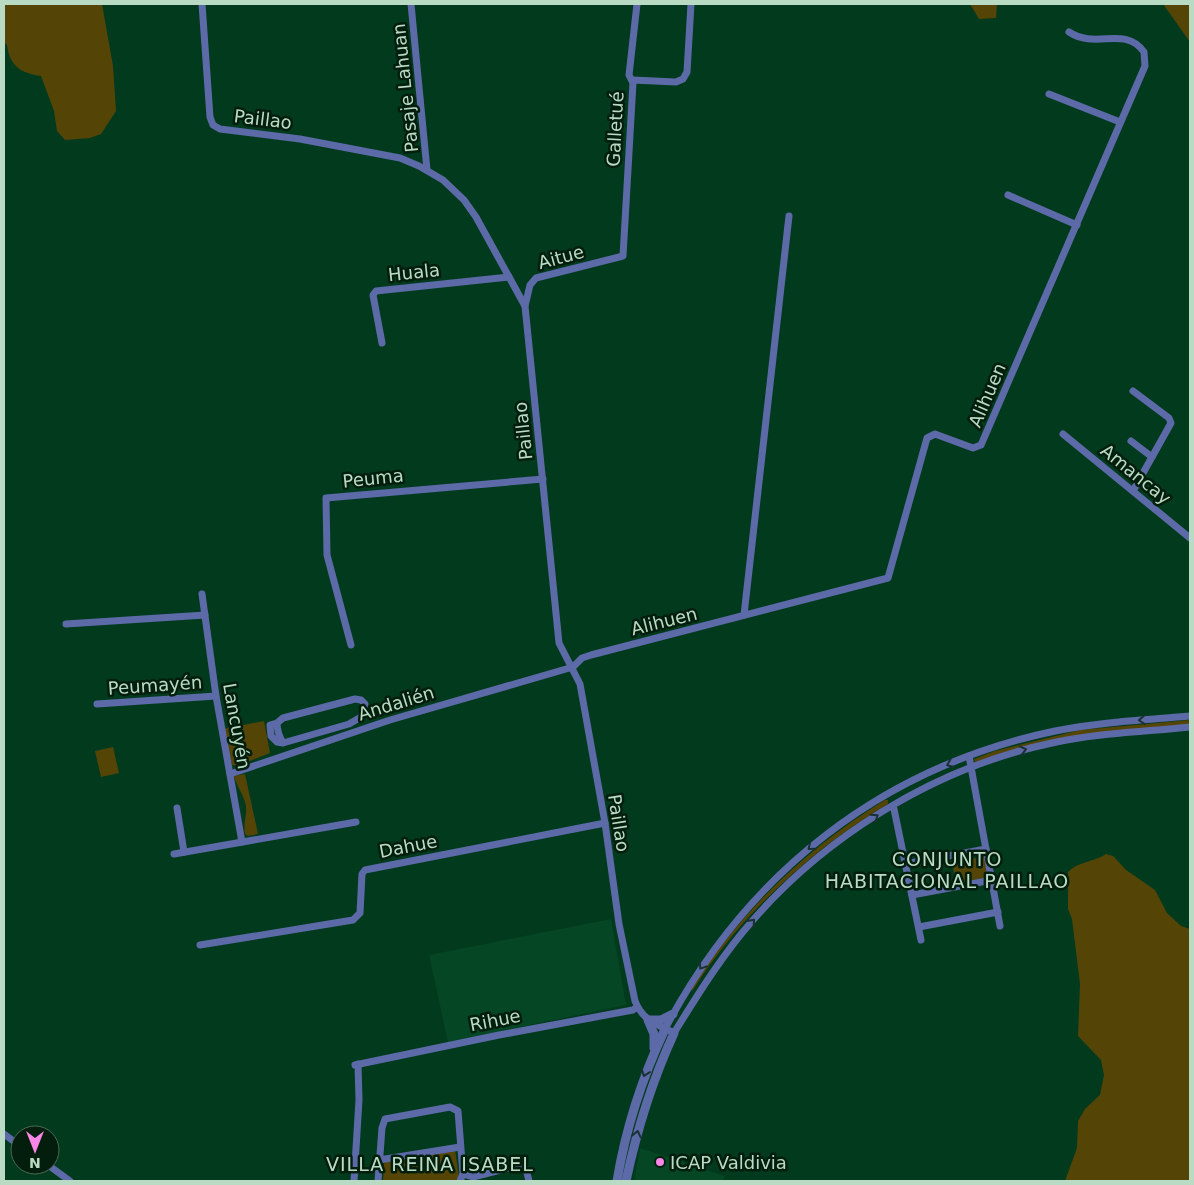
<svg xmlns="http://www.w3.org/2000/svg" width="1194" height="1185" viewBox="0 0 1194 1185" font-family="'DejaVu Sans',sans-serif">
<rect width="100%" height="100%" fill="#023a1d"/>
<g fill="#054624">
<polygon points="611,919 626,1005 448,1042 429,955"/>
<polygon points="640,1148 725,1176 723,1181 634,1181"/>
</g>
<g fill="#544507">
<path d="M4,4H102L113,66L116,111L101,134L90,138L65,140L57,131L54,111L41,76C20,73 10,66 7,45L4,42Z"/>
<polygon points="970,4 997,4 996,18 979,19"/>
<polygon points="1163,4 1190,4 1190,42"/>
<polygon points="1190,720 1190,724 1048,741 975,762 974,759 995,751 1080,730"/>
<polygon points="264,721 270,753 237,766 232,765 223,729"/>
<polygon points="113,747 119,773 101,777 95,751"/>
<path d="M245,774L258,834L248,836L245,834C243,823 247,816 246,806C244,795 237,787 234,776Z"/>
<path d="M885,800H888V804C814,847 738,917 693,990L691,989C741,911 807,848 885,800Z"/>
<path d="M1106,854L1113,856L1126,870L1155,890L1167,913L1181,926L1190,929V1181H1065L1077,1148L1078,1121L1085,1109L1100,1095L1104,1075L1101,1060L1078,1036L1080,984L1072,919L1068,909V872C1077,862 1094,862 1106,854Z"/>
<polygon points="983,857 986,859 989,877 956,883 952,862"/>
<polygon points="455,1150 459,1177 456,1180 383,1181 384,1164 386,1161"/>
</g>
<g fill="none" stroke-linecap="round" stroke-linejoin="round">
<g stroke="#5d6aa8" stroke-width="7">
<path d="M202,4L210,117L213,125L220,129L300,139L400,158L419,166L443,180L464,200L476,217L525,306L559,643L580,684L605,823L619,924L635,1001C643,1021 657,1024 674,1033C695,999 716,965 742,933C819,839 933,768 1052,743C1097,733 1144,732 1190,727"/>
<polyline points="411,4 427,170"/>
<polyline points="632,80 676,82 683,79 687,72 691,4"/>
<polyline points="1049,94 1120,122"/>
<polyline points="1008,195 1077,225"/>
<polyline points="525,306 530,285 536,278 623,256 633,83 629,75 637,4"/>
<polyline points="382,343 373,295 376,291 509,277"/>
<polyline points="1133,391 1169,418 1171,423 1133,491"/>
<polyline points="1063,434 1190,538"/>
<polyline points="1131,441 1152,457"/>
<polyline points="202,594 216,696 242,842"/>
<polyline points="744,615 789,216"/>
<polyline points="66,624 205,615"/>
<polyline points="351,645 327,555 326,498 543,479"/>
<polyline points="97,704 216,696"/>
<path d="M277,723L270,725L271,736L277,742L283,743L349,724L361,717L365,704L361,700L355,699L283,718L277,723C277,731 279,736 283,743"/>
<polyline points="969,756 1000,926"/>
<path d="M230,774L390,720L573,667L582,658L591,655L888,578L927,438L935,434L973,448L981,445L1145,66L1144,52C1125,25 1096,50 1069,32"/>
<polyline points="177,808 184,852"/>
<polyline points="894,809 921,940"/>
<polyline points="174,854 356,822"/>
<polyline points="905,864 986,849"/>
<polyline points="912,895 992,880"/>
<polyline points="919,927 998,912"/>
<polyline points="200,945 353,920 360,913 362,874 365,870 605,823"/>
<path d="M665,1029C747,873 882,767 1055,731C1099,722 1145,720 1190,716"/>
<polyline points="355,1065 499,1035 633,1010 637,1007"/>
<polyline points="4,1134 20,1146"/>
<polyline points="379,1160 460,1147"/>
<polyline points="48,1165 70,1181"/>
<polyline points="463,1174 473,1177 520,1165 526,1169 529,1181"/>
<polyline points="354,1181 359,1100 358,1064"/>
<polyline points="378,1181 382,1128 385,1119 450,1107 458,1111 463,1174"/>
<polyline points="460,1181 463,1174"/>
</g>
<g stroke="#5d6aa8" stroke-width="9">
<polyline points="654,1048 654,1034 648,1020 661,1020 673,1014"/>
<path d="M617,1181C626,1127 642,1078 665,1029"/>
<path d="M626,1181C637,1129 652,1081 674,1033"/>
</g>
</g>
<defs><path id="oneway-chevron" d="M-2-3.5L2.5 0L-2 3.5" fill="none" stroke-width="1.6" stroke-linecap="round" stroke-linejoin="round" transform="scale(1.25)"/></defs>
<g stroke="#1a3134">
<use href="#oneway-chevron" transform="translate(1142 720) rotate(176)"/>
<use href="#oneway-chevron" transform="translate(1023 750) rotate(-15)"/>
<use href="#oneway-chevron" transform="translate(950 764) rotate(157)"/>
<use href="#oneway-chevron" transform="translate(875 817) rotate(-33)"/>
<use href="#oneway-chevron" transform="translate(811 847) rotate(141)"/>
<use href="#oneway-chevron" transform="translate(752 922) rotate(-48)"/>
<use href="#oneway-chevron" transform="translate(702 966) rotate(124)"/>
<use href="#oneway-chevron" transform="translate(645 1073) rotate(110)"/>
<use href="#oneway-chevron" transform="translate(637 1134) rotate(-77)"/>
</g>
<circle fill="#fa87e7" stroke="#031e0d" stroke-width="2" cx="660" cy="1162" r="5"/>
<g text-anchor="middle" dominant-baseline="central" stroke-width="5" stroke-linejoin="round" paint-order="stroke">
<g font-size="18" fill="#badbc3" stroke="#031e0d">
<text transform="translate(405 88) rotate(-96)">Pasaje Lahuan</text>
<text transform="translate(263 119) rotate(7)">Paillao</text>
<text transform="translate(615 129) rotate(-87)">Galletué</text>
<text transform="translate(561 257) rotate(-15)">Aitue</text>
<text transform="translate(414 272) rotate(-6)">Huala</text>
<text transform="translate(987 395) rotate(-67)">Alihuen</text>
<text transform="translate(523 431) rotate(-96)">Paillao</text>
<text transform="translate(1136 474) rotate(39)">Amancay</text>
<text transform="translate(373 478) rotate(-6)">Peuma</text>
<text transform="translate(664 621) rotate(-14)">Alihuen</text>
<text transform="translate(155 685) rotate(-4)">Peumayén</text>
<text transform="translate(396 703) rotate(-17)">Andalién</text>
<text transform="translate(237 726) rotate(80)">Lancuyén</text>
<text transform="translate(619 823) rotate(81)">Paillao</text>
<text transform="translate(408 846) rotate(-11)">Dahue</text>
<text transform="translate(495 1020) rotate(-11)">Rihue</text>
</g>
<g font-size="18" fill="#badbc3" stroke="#031e0d" text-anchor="start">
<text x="670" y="1162">ICAP Valdivia</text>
</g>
<g font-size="19" letter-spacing="1" fill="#badbc3" stroke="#031e0d">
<text x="947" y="859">CONJUNTO<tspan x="947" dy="22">HABITACIONAL PAILLAO</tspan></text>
<text x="430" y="1164">VILLA REINA ISABEL</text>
</g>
</g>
<rect width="1194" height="1185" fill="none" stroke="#badbc3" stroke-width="10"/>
<g transform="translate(35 1150) rotate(180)"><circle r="24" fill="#031e0d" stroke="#4c6a56"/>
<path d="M0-4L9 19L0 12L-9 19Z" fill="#fa87e7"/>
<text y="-8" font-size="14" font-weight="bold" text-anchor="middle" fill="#badbc3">N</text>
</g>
</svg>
